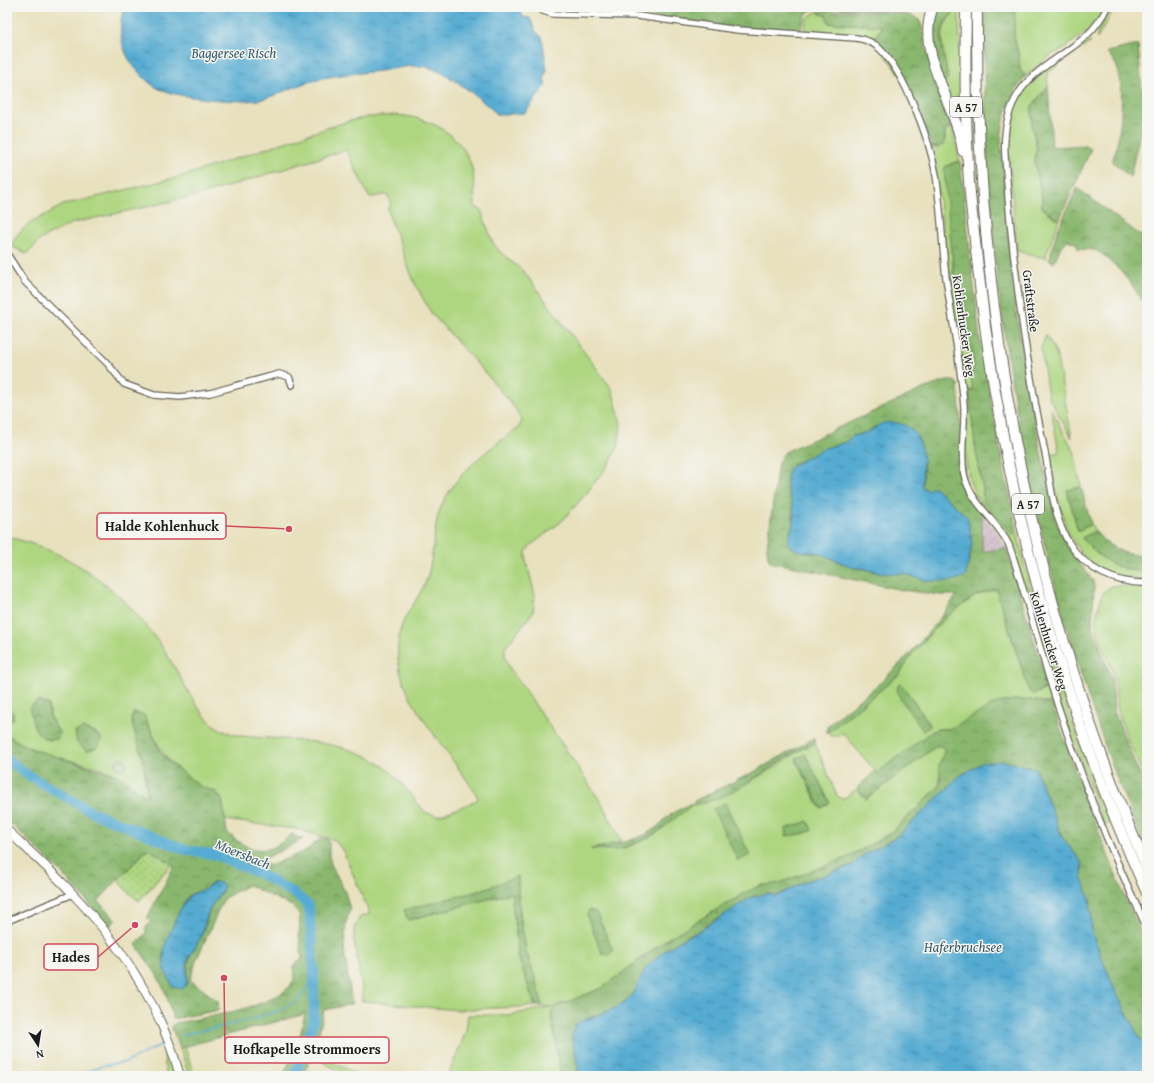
<svg xmlns="http://www.w3.org/2000/svg" width="1154" height="1083" viewBox="0 0 1154 1083" font-family="'Gentium Book Plus',serif">
<defs>
<pattern id="industrial-furrows" width="10" height="10" patternUnits="userSpaceOnUse"><rect width="10" height="10" fill="#d1bdc9"/><path d="M-1 1l2-2M0 10L10 0M9 11l2-2" fill="none" stroke="#b3a2ac"/></pattern>
<pattern id="forest-crowns" width="20" height="18" patternUnits="userSpaceOnUse"><rect width="20" height="18" fill="#8ab76e"/><path d="M2 6a3 3 0 1 1 6 0M12 15a3 3 0 1 1 6 0" fill="none" stroke="#70945a"/></pattern>
<pattern id="garden-dots" width="8" height="8" patternUnits="userSpaceOnUse"><rect width="8" height="8" fill="#aed680"/><path d="M2 2h.1M6 6h.1" fill="none" stroke="#95b76e" stroke-width="1.8" stroke-linecap="round"/></pattern>
<pattern id="water-ripples" width="26" height="14" patternUnits="userSpaceOnUse"><rect width="26" height="14" fill="#55abd1"/><path d="M2 4q2-2 4 0t4 0M15 11q2-2 4 0t4 0" fill="none" stroke="#468aa9"/></pattern>
</defs>
<rect width="100%" height="100%" fill="#f6f6f2"/>
<filter id="ink" filterUnits="userSpaceOnUse"><feTurbulence type="fractalNoise" baseFrequency=".025" numOctaves="2"/><feDisplacementMap in="SourceGraphic" scale="8" xChannelSelector="R" yChannelSelector="G"/><feConvolveMatrix kernelMatrix="1 2 1 2 8 2 1 2 1" color-interpolation-filters="sRGB"/></filter>
<filter id="wash" filterUnits="userSpaceOnUse"><feTurbulence type="fractalNoise" baseFrequency=".012" numOctaves="4" result="noise"/><feDisplacementMap in="SourceGraphic" scale="16" xChannelSelector="R" yChannelSelector="G"/><feGaussianBlur stdDeviation="0.9" result="paint"/><feColorMatrix in="noise" values="0 0 0 0 0 0 0 0 0 0 0 0 0 0 0 0 0 1.4 0 .05"/><feComposite in="paint" operator="in"/></filter>
<g filter="url(#wash)">
<rect width="100%" height="100%" fill="#e8e1be"/>
<polygon fill="url(#industrial-furrows)" points="982,514 1000,536 1006,548 982,552"/>
<g fill="#aed680" stroke="#65794e" fill-rule="evenodd">
<polygon points="1015,7 1104,7 1099,17 1087,31 1065,48 1051,55 1026,76 1020,71 1019,56 1014,35"/>
<polygon points="1111,7 1115,7 1097,39 1097,32"/>
<path d="M959,9L962,133L944,81L948,76C942,52 935,24 959,9Z"/>
<polygon points="819,11 820,14 826,15 829,23 881,26 881,28 874,38 876,42 857,36 804,32 807,18 814,13"/>
<path d="M1084,42H1091L1047,73L1048,86L1032,106V127L1037,148L1034,159L1042,198V208L1059,220L1045,258L1017,251L1008,147C1008,88 1040,72 1084,42Z"/>
<path d="M395,115C430,117 466,135 473,173C475,185 474,196 475,207L481,210L493,243L499,251L524,272L612,389L621,424L618,447L609,464L585,495L561,522L530,546L526,552V560L535,595L534,603L533,612L505,648V656L509,667L571,757L602,804L622,841L597,849C618,852 643,844 660,830C669,823 677,813 688,807C698,801 712,802 723,796C741,786 759,777 776,766C791,757 798,750 815,743L837,796L843,799L857,789L866,799L935,747L939,745L945,749L938,788L893,831L879,840L846,858L777,884L761,885L745,893L667,939L602,988L554,1007L551,1014L561,1076H448L466,1031L468,1015H510L552,1007L542,1006L527,954L522,927L518,895V877L445,902L404,910L408,920L511,893L519,959L535,1006L457,1010L362,1001V989L354,940V928L360,917L370,914L343,851L335,840L296,829L224,820C224,814 224,805 221,799C216,789 207,791 198,785C174,770 159,752 149,725L133,726L142,751L147,797C135,787 115,773 100,768C72,760 30,753 7,735L9,708L7,707V537C76,551 133,599 169,658C182,678 196,711 214,725C229,737 251,737 269,738C309,741 355,743 387,769C402,781 413,798 425,812L438,816L476,801L478,798L474,790C461,772 448,754 435,736C412,703 389,671 401,628C407,609 423,594 428,575C434,554 433,533 439,512C452,475 489,449 519,427L522,421L517,411L489,377L431,313L414,282L389,215L388,208L391,204L387,195C380,194 375,198 369,197L346,150L200,195L73,223L41,239L27,254L13,247L12,244L18,234L29,224L63,205L183,176L345,122L368,117ZM50,710V717L60,734L57,739L49,740L43,738ZM84,729L97,733L101,742L92,750ZM805,754L830,803L821,808L819,806L796,760Z"/>
<path d="M951,126L960,161L950,164L953,278L963,338L971,346L974,367L971,376L973,391L969,390L975,446L983,490V502L1012,535L1017,530C1037,629 1073,729 1110,823L1104,825L1060,704L1011,543C1002,525 984,512 975,494C960,464 968,429 965,397L932,147L938,148L945,140V131Z"/>
<polygon points="1046,335 1056,353 1072,438 1048,396 1041,348"/>
<path d="M1051,409L1074,451L1081,487L1067,490L1078,531L1091,524L1095,531L1082,538C1099,559 1119,572 1147,571V580C1067,581 1062,515 1049,455L1059,452Z"/>
<path d="M1112,586H1147V781C1136,760 1126,737 1119,714C1115,702 1117,689 1114,677C1107,647 1088,636 1100,602C1102,594 1104,590 1112,586Z"/>
<polygon points="996,589 1020,664 1038,693 1047,688 1052,704 1030,700 1014,700 949,729 938,729 877,773 843,733 839,736 830,736 827,733 900,674 912,654 942,621 954,611 977,595"/>
<polygon points="185,1046 194,1076 189,1076 180,1048"/>
<polygon points="169,1052 175,1074 174,1076 166,1076 164,1054"/>
<polygon points="326,1059 361,1076 350,1076 324,1063"/>
</g>
<g fill="url(#forest-crowns)" stroke="#536a45" fill-rule="evenodd">
<path d="M553,7H904V11L818,8C800,12 807,21 799,32L733,27L639,14L549,10Z"/>
<path d="M940,7H959V9C928,28 948,54 947,80L944,81L941,79C936,54 926,29 940,7Z"/>
<path d="M984,7H1015L1014,35L1019,56L1020,71L1026,76C1009,96 1002,119 1001,145L1013,292L1027,380L1040,448L1056,522L1068,548L1093,581L1094,587L1092,626L1112,679L1114,711L1135,764L1147,788V853C1033,584 981,299 984,7Z"/>
<path d="M819,11C838,11 900,10 915,17C919,19 921,22 922,27L933,80L951,126L945,131L944,145L932,147L905,82L876,42L874,38L881,29V26L829,23L826,15L820,14Z"/>
<path d="M1138,45L1144,114L1130,177L1112,161C1121,139 1125,93 1118,70C1116,63 1111,57 1107,52Z"/>
<polygon points="1048,86 1052,147 1085,145 1091,149 1059,220 1042,208 1042,198 1034,159 1037,148 1032,127 1032,106"/>
<polygon points="960,161 980,341 1001,456 1017,530 1012,535 983,502 983,490 975,446 969,390 973,391 971,376 974,367 971,346 963,338 956,289 951,283 951,278 954,275 944,170 946,166"/>
<path d="M1077,188L1144,238L1147,235V301L1140,299C1137,288 1106,252 1094,250C1089,249 1084,250 1078,249L1077,244L1068,240L1061,246L1054,263L1049,259L1057,232Z"/>
<path d="M947,381H954L958,384L965,484L970,497L982,514V552L1006,548L1047,683V688L1033,694L1029,691L996,589L977,595L954,611L942,621L912,654L900,674L827,733V727C841,712 859,701 875,687C905,661 934,628 957,595H941L902,590L771,562L768,558L767,548L778,463L785,452L925,388ZM875,427L924,460L922,487L927,490L972,544L969,554L970,559L935,581H928L905,574L854,568L819,553H809L793,548L790,533L793,525V505L787,490L793,464L811,456L822,449L846,442L853,436L868,432Z"/>
<polygon points="1081,487 1091,524 1078,531 1067,490"/>
<path d="M1095,531C1108,548 1126,556 1147,556V571C1119,572 1099,559 1082,538Z"/>
<polygon points="899,684 902,685 931,726 923,731 900,698 897,689"/>
<polygon points="1014,700 1030,700 1052,704 1078,780 1125,898 1147,945 1147,1041 1140,1040 1113,986 1092,933 1090,900 1082,876 1082,863 1062,837 1035,768 961,775 898,836 862,856 852,866 804,882 775,897 771,894 712,921 696,933 688,935 677,944 666,949 629,1000 618,1007 586,1019 572,1038 578,1067 576,1076 561,1076 551,1014 554,1007 602,988 667,939 745,893 761,885 777,884 846,858 879,840 893,831 938,788 941,783 939,765 945,749 939,745 935,747 866,799 857,789 859,786 875,771 877,773 932,731 938,729 949,729 997,703"/>
<path d="M38,701L48,704L50,718L60,734L57,739C36,742 32,724 30,707Z"/>
<polygon points="7,707 13,713 14,718 11,721 7,719"/>
<path d="M134,712L144,715L160,751L169,762L200,786L216,792L222,800L227,832C248,852 269,858 291,834L303,839L262,860L270,866L307,850L320,839H327L329,843V856L331,864L345,892L350,909L346,923L344,949L352,1004L324,1010L316,1046L303,1076H283L299,1040L305,1014L180,1048L171,1026L176,1023C199,1018 311,1004 293,966L302,958L299,935L300,918L298,913L292,906L248,885L224,898L196,961L190,980L218,1001L219,1010L173,1019L166,994L157,975L136,945L146,933V927L151,922L147,918L174,866L147,849L98,901L116,920L109,926L64,875L7,820V735L29,748L119,776L147,797C148,767 138,747 131,719ZM214,882L222,892C206,907 209,919 201,937C199,940 196,944 194,947C187,959 188,970 187,983L168,975L164,969V951L179,912L189,895L205,889Z"/>
<polygon points="83,728 101,737 101,742 98,747 87,751 77,743 75,732"/>
<path d="M814,738L815,743C773,759 740,798 694,805V801L754,772Z"/>
<polygon points="805,754 830,803 821,808 796,759"/>
<circle cx="121" cy="764" r="6"/>
<polygon points="691,803 692,805 659,831 639,842 615,850 591,849 625,842 645,835 656,828 671,814"/>
<polygon points="725,803 750,855 738,861 713,809"/>
<polygon points="808,821 812,830 804,834 786,836 785,829"/>
<path d="M518,876C518,901 520,929 527,953C532,970 540,988 542,1006H535L519,959L511,893L408,920L404,910L479,891Z"/>
<polygon points="589,910 596,912 612,948 613,951 609,955 602,953 587,916"/>
</g>
<polygon fill="url(#garden-dots)" stroke="#65794e" points="148,849 172,864 139,901 129,893 118,880"/>
<g fill="url(#water-ripples)" stroke="#386476">
<path d="M124,7H498L520,10L523,17L530,18L536,32L542,37L547,70L544,78L546,85L525,113L498,115C482,100 447,71 426,67C411,64 395,69 380,71C362,73 342,74 323,78C302,82 284,93 263,99C243,104 181,98 162,90C151,86 143,77 136,69C121,52 117,28 124,7Z"/>
<path d="M893,422C928,427 923,461 922,487L927,490L935,487L968,518L972,544L966,576L952,581H928L905,574L878,573L863,568H854L819,553L800,551L793,548L788,542C790,533 793,526 794,517C794,498 782,491 789,468L822,449L846,442L853,436L868,432L883,423Z"/>
<path d="M1001,761L1035,768L1062,837L1082,863V876L1090,900L1092,933L1113,986L1140,1039L1147,1041V1076H576L578,1067L572,1038L575,1024C590,1017 618,1010 628,1000C636,992 639,980 645,970C651,959 684,936 696,933L750,898L768,893L775,897L804,882L852,866L862,856L898,836L961,775L982,763Z"/>
<polygon points="214,882 221,883 224,887 209,910 201,937 189,957 187,964 187,983 183,989 173,987 164,969 164,951 167,939 179,912 190,895 205,889"/>
</g>
<g fill="none" stroke-linecap="round" stroke-linejoin="round">
<g stroke="#55abd1" stroke-width="1.5">
<path d="M182,1035C210,1028 276,1018 297,1000C304,995 309,985 314,978"/>
<polyline points="74,1076 101,1066 127,1062 162,1044"/>
</g>
<polyline stroke="#55abd1" stroke-width="10" points="7,759 28,775 94,813 183,849 216,855 262,875 295,894 309,906 314,973 314,1020 300,1062 294,1076"/>
</g>
</g>
<g filter="url(#ink)">
<g fill="none" stroke-linecap="round" stroke-linejoin="round">
<g stroke="#636155" stroke-width="8">
<g id="street">
<path d="M539,7L543,11L553,14L638,16L738,30L856,38C865,39 873,42 880,49C905,73 930,141 936,175C941,209 942,244 946,278C952,321 961,364 964,407C965,429 960,452 964,474C970,503 996,519 1009,545C1028,600 1041,657 1060,712C1084,786 1114,858 1147,928"/>
<path d="M1107,7C1085,58 1023,58 1008,118C1001,143 1007,171 1008,196C1015,284 1028,372 1046,458C1051,486 1054,519 1069,543C1086,570 1116,584 1147,583"/>
<polyline points="7,254 25,282 108,364 124,384 154,395 180,397 210,393 279,374 289,377 292,385"/>
<polyline points="7,921 73,894"/>
</g>
</g>
<g stroke="#636155" stroke-width="10">
<path id="secondary" d="M7,830C29,851 52,871 73,894C122,946 161,1007 180,1076"/>
</g>
<g stroke="#636155" stroke-width="12">
<g id="highway">
<path d="M933,7C914,52 957,106 963,151"/>
<path d="M966,7C965,65 965,123 969,181C971,210 975,239 978,268C1001,483 1058,696 1147,893"/>
<path d="M977,7C974,302 1028,598 1147,868"/>
</g>
</g>
<use href="#street" stroke="#fff" stroke-width="5.5"/>
<use href="#secondary" stroke="#fff" stroke-width="8"/>
<use href="#highway" stroke="#fff" stroke-width="10"/>
</g>
</g>
<g text-anchor="middle" dominant-baseline="central" stroke-width="3" stroke-linejoin="round" paint-order="stroke">
<g fill="#f6f6f2" stroke="#5d5d5c" stroke-width="1">
<rect x="950" y="97" width="32" height="20" rx="3"/>
<rect x="1012" y="494" width="32" height="20" rx="3"/>
</g>
<g font-size="12" font-weight="bold" fill="#1c1c1c">
<text x="966" y="107">A 57</text>
<text x="1028" y="504">A 57</text>
</g>
<g font-size="13" fill="#1c1c1c" stroke="#f6f6f2">
<text transform="translate(1031 301) rotate(83)">Graftstraße</text>
<text transform="translate(964 326) rotate(82)">Kohlenhucker Weg</text>
<text transform="translate(1049 641) rotate(73)">Kohlenhucker Weg</text>
</g>
<g font-size="14" font-style="italic" fill="#365c6d" stroke="#f6f6f2">
<text x="234" y="53">Baggersee Risch</text>
<text transform="translate(243 854) rotate(22)">Moersbach</text>
<text x="963" y="947">Haferbruchsee</text>
</g>
</g>
<path fill="none" stroke="#d1495b" stroke-width="1.5" d="M289 529L226 526M135 925L98 957M224 978L225 1050"/>
<g fill="#d1495b" stroke="#f6f6f2" stroke-width="1.5">
<circle cx="289" cy="529" r="4"/>
<circle cx="135" cy="925" r="4"/>
<circle cx="224" cy="978" r="4"/>
</g>
<g fill="#f6f6f2" stroke="#d1495b" stroke-width="1.5">
<rect x="97" y="513" width="129" height="26" rx="4"/>
<rect x="44" y="944" width="54" height="26" rx="4"/>
<rect x="225" y="1037" width="164" height="26" rx="4"/>
</g>
<g font-size="14" text-anchor="middle" font-weight="bold" fill="#1c1c1c">
<text x="162" y="531">Halde Kohlenhuck</text>
<text x="71" y="962">Hades</text>
<text x="307" y="1054">Hofkapelle Strommoers</text>
</g>
<rect width="1154" height="1083" fill="none" stroke="#f6f6f2" stroke-width="24"/>
<g transform="translate(38 1045) rotate(168)" stroke="#f6f6f2" stroke-width="3" paint-order="stroke">
<path d="M0-3L7 15L0 10L-7 15Z" fill="#1c1c1c"/>
<text y="-6" font-size="11" font-weight="bold" text-anchor="middle" fill="#1c1c1c">N</text>
</g>
</svg>
